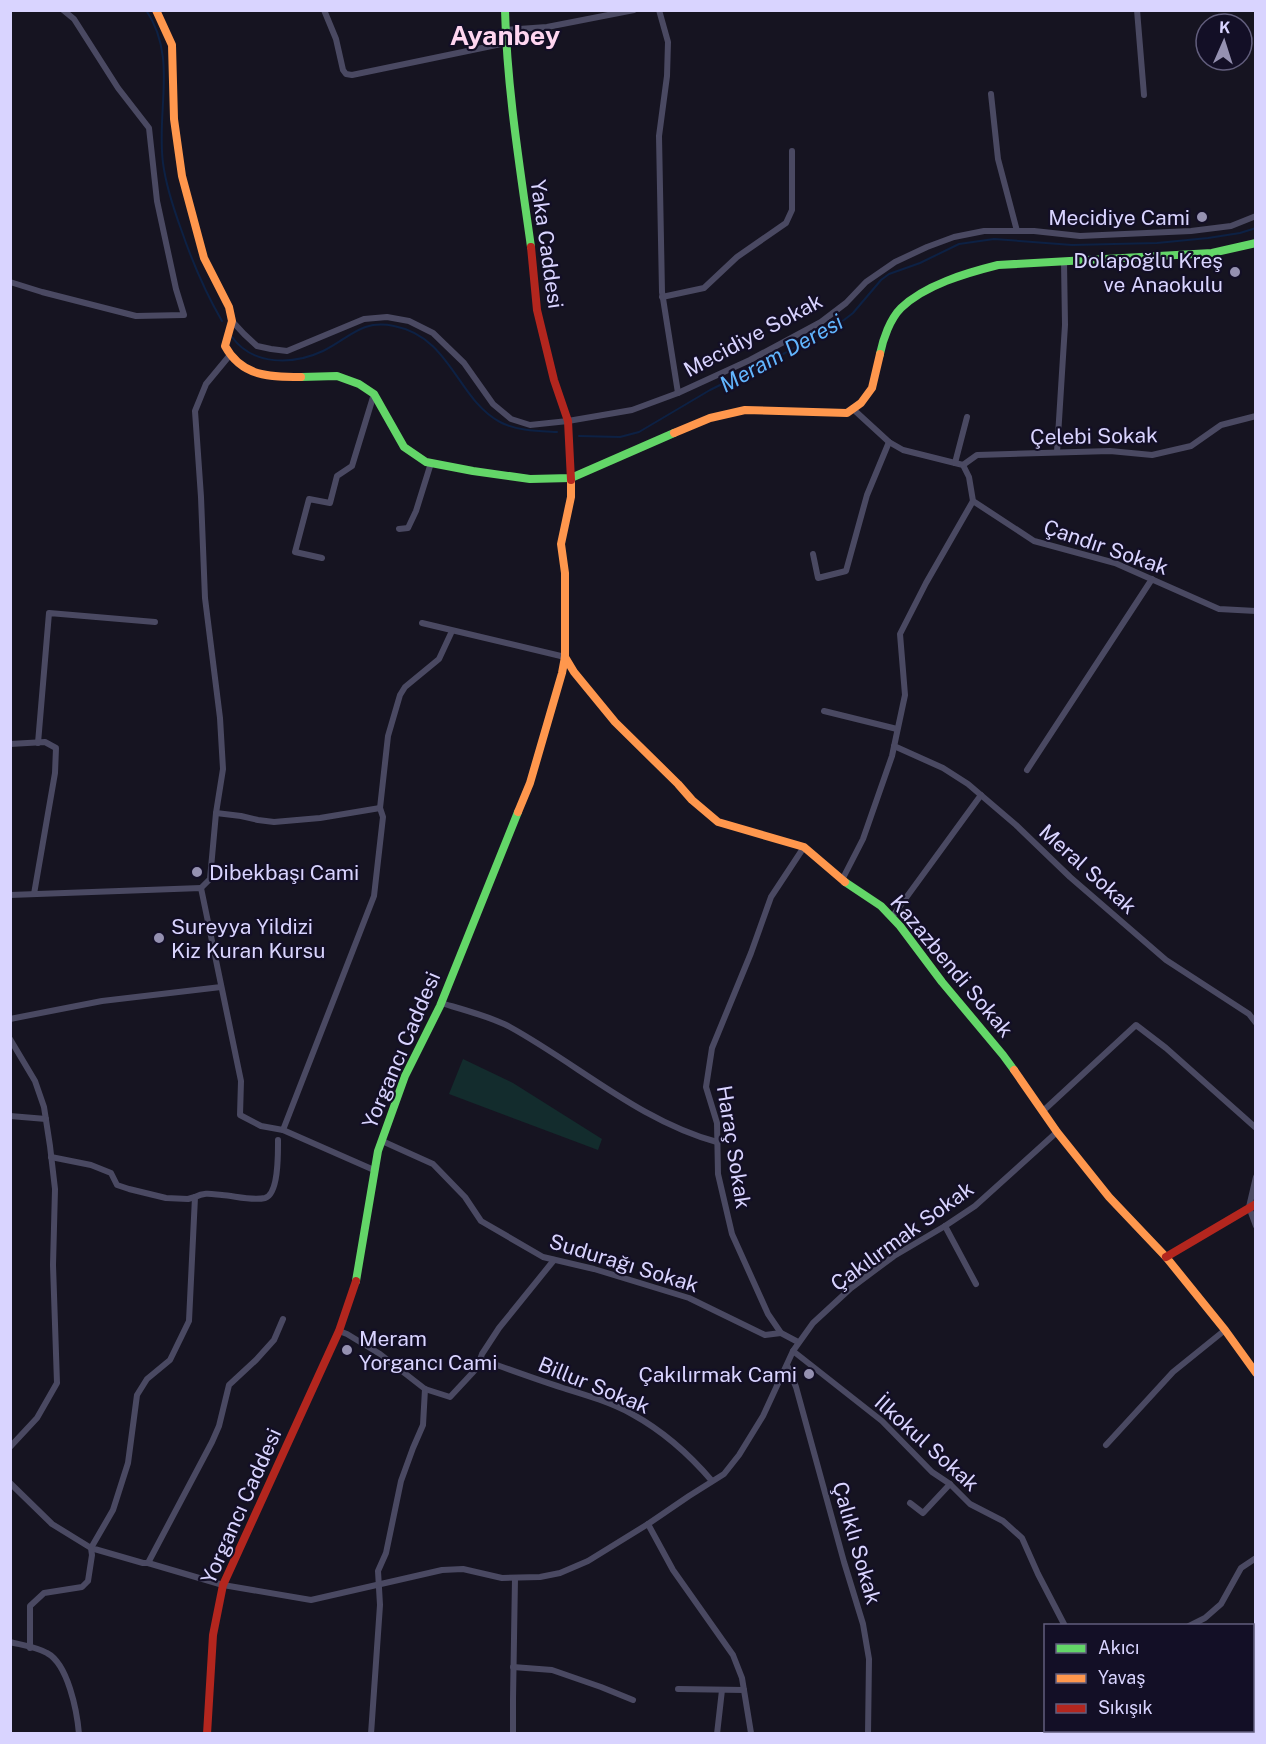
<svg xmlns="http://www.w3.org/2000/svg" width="1266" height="1744" viewBox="0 0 1266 1744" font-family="'Public Sans',sans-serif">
<rect width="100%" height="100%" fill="#161421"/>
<polygon fill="#132c2d" points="463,1059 513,1083 602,1139 598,1150 449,1094"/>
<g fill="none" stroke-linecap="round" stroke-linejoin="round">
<g stroke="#0d2144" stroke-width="2">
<path d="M146,10C178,57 156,110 163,163C166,186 173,207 181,229C192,261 205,292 222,321"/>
<path d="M232,337C253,366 293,365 323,351C350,338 361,319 394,326C451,337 457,399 500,422C517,431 538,431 557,432"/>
<polyline points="579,436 620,437 639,432 710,390 785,353 844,320 853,313 881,280 889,274 920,263 959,244 994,239 1072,245 1157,243 1208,238 1240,233 1256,228"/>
</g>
<g stroke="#4a4962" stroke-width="6">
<polyline points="324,10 336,39 343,70 346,74 352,75 506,43"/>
<polyline points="659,10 668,42 667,76 659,136 662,292 678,393"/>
<polyline points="1137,10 1144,95"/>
<polyline points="506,30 547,27 634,10"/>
<polyline points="991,94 998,159 1017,231"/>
<polyline points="10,282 42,292 136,316 184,315 176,289 157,201 149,128 118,88 74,19 63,10"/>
<polyline points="662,297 704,288 737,257 786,223 792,210 792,151"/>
<polyline points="232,321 244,334 257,346 271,349 287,351 364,319 387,317 409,321 433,333 464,363 493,404 511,419 530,425 568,421 632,410 678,393 750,360 821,322 846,303 866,282 895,262 927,247 954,237 984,231 1034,231 1080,236 1191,231 1231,226 1256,216"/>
<polyline points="853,409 889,442 903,450 963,465 969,477 973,501 1034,541 1115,563 1219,609 1256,611"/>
<polyline points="1057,452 1065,325 1064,262"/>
<polyline points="955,463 967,417"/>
<polyline points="963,465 977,455 1110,451 1152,455 1191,446 1221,425 1256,416"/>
<polyline points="399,529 408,528 416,511 431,463"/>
<polyline points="813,554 818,578 846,571 867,495 889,442"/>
<polyline points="322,558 295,552 309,499 330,503 337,476 352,466 374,394"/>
<polyline points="422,623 565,657"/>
<polyline points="824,711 897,729"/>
<polyline points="38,743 49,613 155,622"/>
<polyline points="10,744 45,742 56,748 55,773 34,894"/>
<polyline points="894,746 943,768 968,784 1016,825 1070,877 1166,960 1249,1014 1256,1023"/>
<polyline points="1027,770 1152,579"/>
<polyline points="216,813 241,816 258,820 274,822 320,818 380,808"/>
<polyline points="842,880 863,839 892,756 905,695 900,634 926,583 973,501"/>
<polyline points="201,888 210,879 216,813 223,769 220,718 205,598 201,497 195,411 206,384 230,355"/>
<polyline points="10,895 201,888 241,1081 240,1115 261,1126 283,1130 374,1170"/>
<polyline points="892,917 981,795"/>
<path d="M441,1003C461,1009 492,1017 510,1027C579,1065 640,1121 717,1142"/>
<polyline points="10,1019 102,1001 221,987"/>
<polyline points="10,1039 35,1081 44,1107 50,1146 55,1189 53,1265 57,1383 37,1418 10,1447"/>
<polyline points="1043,1111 1136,1025 1166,1048 1256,1128"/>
<polyline points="10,1116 46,1119"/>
<polyline points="283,1130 374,896 383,817 380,808 388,736 400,695 405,687 439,659 452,631"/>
<path d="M278,1140C278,1152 279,1194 265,1198C252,1201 235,1196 222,1195C211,1194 205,1192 195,1197L189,1321L170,1360L147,1379L137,1395L128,1463L113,1510L91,1548L143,1563H148L212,1442L219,1426L229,1385L256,1360L274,1340L283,1319"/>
<polyline points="382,1141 433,1164 465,1197 481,1221 543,1257 594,1269 689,1298 765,1335 781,1333"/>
<polyline points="51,1157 91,1165 111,1173 117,1185 129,1189 166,1198 188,1199 195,1197"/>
<polyline points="1256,1177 1249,1207 1256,1226"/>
<polyline points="945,1226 976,1284"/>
<polyline points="339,1331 347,1334 380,1354 425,1389 450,1397 477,1368 482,1354 499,1328 554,1260"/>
<polyline points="798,1342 781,1333 768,1314 732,1234 718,1174 717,1123 706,1087 712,1048 751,953 771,897 804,847"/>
<polyline points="793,1351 882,1421 932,1472 950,1484 970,1504 1003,1521 1022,1538 1038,1574 1065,1626"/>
<path d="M480,1359C508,1369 535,1379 563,1388C586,1395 610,1402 632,1414C663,1431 689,1454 712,1481"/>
<polyline points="787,1365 796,1387 844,1562 863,1624 869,1659 868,1734"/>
<polyline points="1106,1445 1173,1372 1225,1330"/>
<polyline points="10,1483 52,1524 91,1548 92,1555 88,1581 82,1587 44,1593 30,1606 30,1648"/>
<polyline points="910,1503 923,1513 950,1484"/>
<polyline points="648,1524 673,1570 733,1655 742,1678 751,1733"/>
<polyline points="148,1563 223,1585 311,1600 442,1570 463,1569 502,1578 540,1577 560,1573 588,1561 648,1524 689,1496 724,1474 739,1455 763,1416 793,1351 813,1323 851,1288 894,1256 945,1226 975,1206 1057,1132"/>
<polyline points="1189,1626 1205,1618 1221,1604 1241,1568 1256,1558"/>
<path d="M10,1642C22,1645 37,1647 47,1653C68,1664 77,1711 79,1734"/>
<polyline points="513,1667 552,1670 601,1687 633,1700"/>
<polyline points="678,1689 744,1690"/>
<polyline points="1156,1730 1160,1734"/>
<polyline points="371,1734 380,1605 378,1571 386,1553 401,1481 413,1448 423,1425 425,1389"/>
<polyline points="513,1734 513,1699 515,1578"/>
<polyline points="717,1734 722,1690"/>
</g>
<g stroke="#63d668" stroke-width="8">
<path d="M505,10C507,89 520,168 531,247"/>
<path d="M880,354C883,339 890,319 901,308C925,285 966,273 998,265L1212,253L1256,243"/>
<polyline points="301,377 337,376 359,384 374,394 404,447 426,462 473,471 530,479 571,478 674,433"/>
<polyline points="845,882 881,906 900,926 942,982 1003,1055 1014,1070"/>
<polyline points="356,1281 378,1151 405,1076 440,1006 518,812"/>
</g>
<g stroke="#ff974d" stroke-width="8">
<path d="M156,10L172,45L174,119L182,176L204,258L229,307L232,321L225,346C242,377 270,377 301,377"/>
<polyline points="674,433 710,418 745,410 847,413 861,403 872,388 880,354"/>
<polyline points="565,657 574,672 615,722 678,784 692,800 718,822 804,847 845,882"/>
<polyline points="518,812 530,783 562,673 565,657 565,573 561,544 571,497 571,480"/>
<polyline points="1014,1070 1057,1132 1109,1197 1166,1257 1225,1330 1256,1373"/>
</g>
<g stroke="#b3261e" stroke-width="8">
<polyline points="531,247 537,310 554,380 568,421 571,480"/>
<polyline points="1166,1257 1256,1204"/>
<polyline points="207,1734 213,1635 223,1585 339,1331 356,1281"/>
</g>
</g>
<g fill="#9591b1" stroke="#130f26" stroke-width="2">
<circle cx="1202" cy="217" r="6"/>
<circle cx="1235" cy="272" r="6"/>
<circle cx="197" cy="872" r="6"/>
<circle cx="159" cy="938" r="6"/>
<circle cx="347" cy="1350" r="6"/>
<circle cx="809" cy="1374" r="6"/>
</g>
<g text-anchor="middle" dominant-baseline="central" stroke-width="4.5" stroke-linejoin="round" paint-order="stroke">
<g font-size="21" fill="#d9d4ff" stroke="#130f26" text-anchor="end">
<text x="1190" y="217">Mecidiye Cami</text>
<text x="1223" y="260">Dolapoğlu Kreş<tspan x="1223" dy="24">ve Anaokulu</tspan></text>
<text x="209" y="872" text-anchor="start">Dibekbaşı Cami</text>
<text x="171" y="926" text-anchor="start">Sureyya Yildizi<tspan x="171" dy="24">Kiz Kuran Kursu</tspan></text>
<text x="359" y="1338" text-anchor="start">Meram<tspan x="359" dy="24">Yorgancı Cami</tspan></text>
<text x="797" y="1374">Çakılırmak Cami</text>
</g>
<g font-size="21" fill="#d9d4ff" stroke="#130f26">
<text transform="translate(547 244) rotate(82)">Yaka Caddesi</text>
<text transform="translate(753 335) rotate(-28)">Mecidiye Sokak</text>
<text transform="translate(1094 436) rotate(-1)">Çelebi Sokak</text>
<text transform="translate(1106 547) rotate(19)">Çandır Sokak</text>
<text transform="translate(1088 869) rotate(42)">Meral Sokak</text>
<text transform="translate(952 966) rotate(50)">Kazazbendi Sokak</text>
<text transform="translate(401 1050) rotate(-67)">Yorgancı Caddesi</text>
<text transform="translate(734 1147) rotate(81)">Haraç Sokak</text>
<text transform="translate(902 1236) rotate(-36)">Çakılırmak Sokak</text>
<text transform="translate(624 1263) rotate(17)">Sudurağı Sokak</text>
<text transform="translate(594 1385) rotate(22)">Billur Sokak</text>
<text transform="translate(927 1443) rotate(42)">İlkokul Sokak</text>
<text transform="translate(241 1506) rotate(-66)">Yorgancı Caddesi</text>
<text transform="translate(857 1543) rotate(74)">Çalıklı Sokak</text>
</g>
<g font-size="22" font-style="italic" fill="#62b6ff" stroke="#130f26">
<text transform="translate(781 353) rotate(-29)">Meram Deresi</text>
</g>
<g font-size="27" font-weight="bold" fill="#ffd6f0" stroke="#130f26">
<text x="505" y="35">Ayanbey</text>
</g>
</g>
<rect width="1266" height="1744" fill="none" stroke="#d9d4ff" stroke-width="24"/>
<rect x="1044" y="1624" width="210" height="108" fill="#130f26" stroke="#625e7d" stroke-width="1.5"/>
<rect x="1056" y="1644" width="30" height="9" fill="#63d668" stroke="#625e7d" stroke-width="1.5"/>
<text x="1098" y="1654" font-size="18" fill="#d9d4ff">Akıcı</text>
<rect x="1056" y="1674" width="30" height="9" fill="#ff974d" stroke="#625e7d" stroke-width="1.5"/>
<text x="1098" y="1684" font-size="18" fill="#d9d4ff">Yavaş</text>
<rect x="1056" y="1704" width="30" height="9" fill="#b3261e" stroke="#625e7d" stroke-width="1.5"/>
<text x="1098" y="1714" font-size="18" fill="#d9d4ff">Sıkışık</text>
<g transform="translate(1224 42) rotate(3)"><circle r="28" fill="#130f26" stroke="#625e7d" stroke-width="1.5"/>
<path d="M0-4.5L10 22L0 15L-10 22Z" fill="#9591b1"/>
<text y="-9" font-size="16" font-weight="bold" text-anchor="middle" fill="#d9d4ff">K</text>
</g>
</svg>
